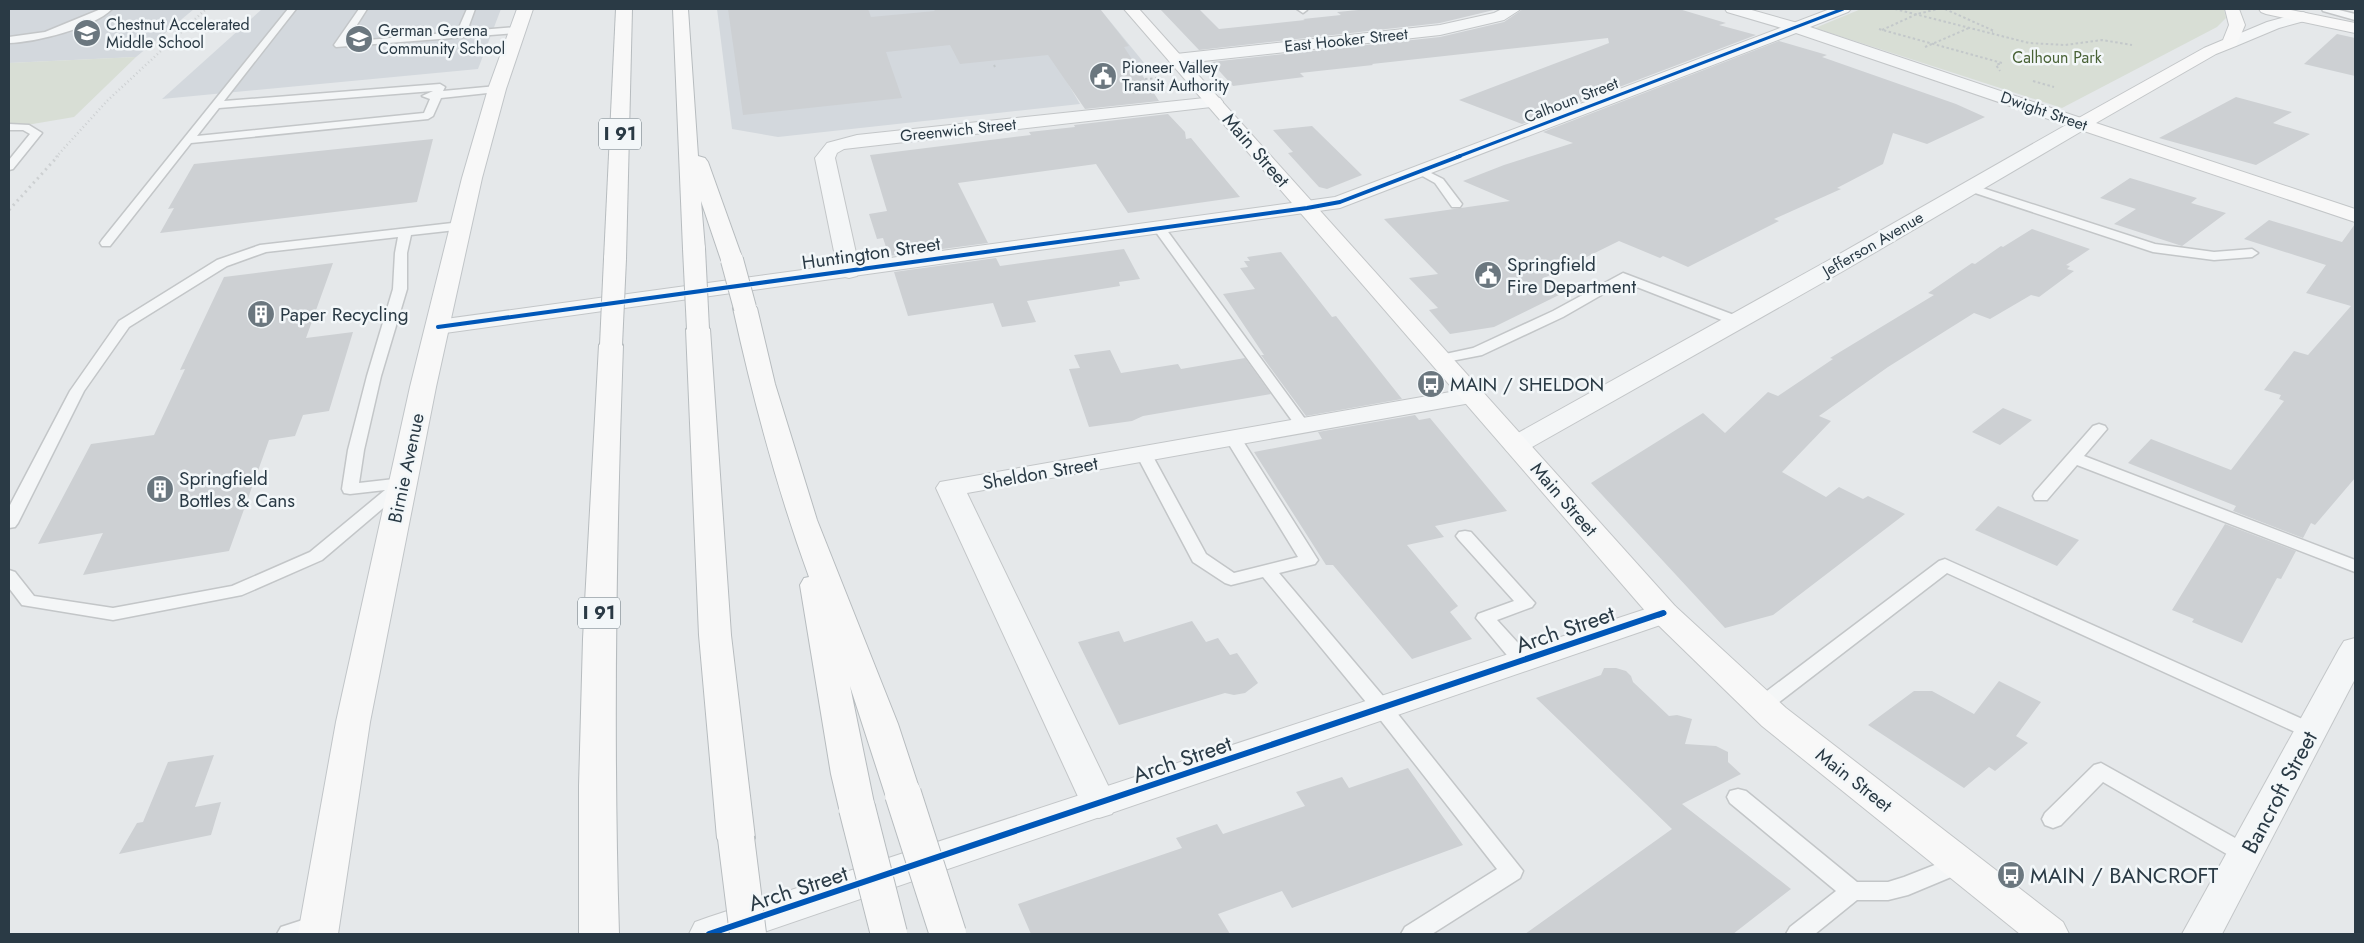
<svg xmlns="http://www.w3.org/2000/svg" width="2364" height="943" viewBox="0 0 2364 943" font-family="Jost,sans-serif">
<rect width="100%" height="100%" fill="#e5e8ea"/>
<g fill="#d3d8dd">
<polygon points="9,9 194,9 136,57 9,63"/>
<polygon points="262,9 501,9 478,69 162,99"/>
<polygon points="717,9 1100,9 1145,64 1061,72 1080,104 778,137 732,129"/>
</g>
<g fill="#d8ded5">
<polygon points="1861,9 2221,9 2224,10 2226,18 2217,27 2062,108 1815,28"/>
<polygon points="136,57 74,117 9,128 9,63"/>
</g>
<g fill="#cdd0d3">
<polygon points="728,9 868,9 871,17 935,11 933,9 1100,9 1129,46 1124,47 1159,101 1085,109 1048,55 960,64 950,45 886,52 902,98 743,115"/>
<polygon points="1160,9 1199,9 1219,29 1305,20 1303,19 1341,15 1337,12 1369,9 1498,9 1440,23 1199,50"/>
<polygon points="1523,9 1679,9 1726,23 1719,25 1756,35 1522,124 1459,100 1609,43 1608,38 1372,64 1373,65 1300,73 1304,77 1233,86 1211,62 1440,37 1504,22"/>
<polygon points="2337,34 2355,38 2355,76 2304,64"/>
<polygon points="1779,41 1827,55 1822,57 1956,104 1985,117 1927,144 1893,133 1883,164 1837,188 1841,189 1774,219 1779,221 1688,267 1663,256 1660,258 1619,241 1542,279 1561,294 1494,327 1450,334 1429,310 1438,308 1409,278 1438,274 1384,219 1510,201 1463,181 1504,165 1573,143 1543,132"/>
<polygon points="2236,97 2292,112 2273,123 2310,134 2256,165 2159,138"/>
<polygon points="1168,114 1185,132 1186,139 1191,138 1240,197 1128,213 1096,164 958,183 988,243 889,256 883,238 877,239 869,214 887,211 870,155 1031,135 1029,132 1075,127 1074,125"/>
<polygon points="1312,126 1362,175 1327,189 1319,187 1288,153 1293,152 1273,130"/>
<polygon points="433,139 417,202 160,233 174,208 168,209 194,164"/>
<polygon points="2130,178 2197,198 2191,203 2226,213 2182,246 2114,224 2136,209 2100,198"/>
<polygon points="2269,220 2342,242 2355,224 2355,478 2315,525 2311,523 2303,538 2233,511 2236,506 2128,463 2151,439 2231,470 2284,401 2279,399 2281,395 2264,390 2294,351 2308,355 2351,306 2306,293 2326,265 2244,239"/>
<polygon points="2032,229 2090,249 2066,265 2070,266 2067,269 2074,271 2039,297 2031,295 1990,319 1974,313 1888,367 1819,416 1831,421 1782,472 1826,497 1839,487 1863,499 1868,496 1905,514 1773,615 1725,628 1591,483 1703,413 1725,433 1768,392 1778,396 1833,359 1830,358 1934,295 1928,293 1972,263 1975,264 2001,246 2003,247"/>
<polygon points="1124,249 1140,279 1119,282 1120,286 1027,301 1036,322 1002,327 993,303 908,316 894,272 996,258 1000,266"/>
<polygon points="1281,252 1332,317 1336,316 1402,399 1306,416 1261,355 1264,355 1223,294 1255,289 1240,268 1248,267 1244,261 1250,261 1247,257"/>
<polygon points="333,263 306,338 353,332 329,411 303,415 295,436 269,440 229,551 83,575 103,533 38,544 91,444 154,435 185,369 180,370 224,277"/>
<polygon points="1110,350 1121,373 1178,364 1181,369 1245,358 1271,394 1143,416 1132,421 1089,427 1069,369 1080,368 1074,355"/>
<polygon points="2003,408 2032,420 2000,445 1972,432"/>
<polygon points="1415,415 1419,420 1430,418 1507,511 1435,526 1444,537 1407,545 1458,606 1450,612 1472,639 1412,659 1333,565 1326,565 1254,452 1322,439 1318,432"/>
<polygon points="1998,506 2079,540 2057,566 1975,530"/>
<polygon points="2225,524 2296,551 2281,579 2277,578 2242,643 2192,622 2194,619 2172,610"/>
<polygon points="1192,621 1206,642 1218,638 1230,655 1237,653 1258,683 1245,693 1234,695 1225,693 1119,725 1078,642 1119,631 1124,642"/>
<polygon points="1604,668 1616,668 1626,671 1631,676 1633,682 1669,716 1677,715 1692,719 1685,744 1716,746 1728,752 1728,762 1741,774 1682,804 1791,889 1733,934 1525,934 1672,829 1536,698 1601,675"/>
<polygon points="1999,681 2041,702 2016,736 2028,743 1995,771 1989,767 1964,788 1868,725 1914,691 1932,691 1974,714"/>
<polygon points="214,755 195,807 221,802 211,835 119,854 137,823 143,822 168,762"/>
<polygon points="1408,768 1463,845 1292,908 1282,891 1218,914 1230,934 1031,934 1018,904 1182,848 1176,838 1217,824 1223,834 1305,806 1296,792 1342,777 1349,788"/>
</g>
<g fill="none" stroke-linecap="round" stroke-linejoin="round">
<g stroke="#c3c6c8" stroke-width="3">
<g id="service">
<path d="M101,9H112C93,28 36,42 9,43V37L45,32Z"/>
<path d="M288,9H296L224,101L440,84L445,87L443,91L497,86L502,89L497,92L441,98L433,116L428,119L191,143L110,246H102L100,243L102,240ZM433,91L422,96L430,99L424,113L197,136L219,108Z"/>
<polygon points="359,9 367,9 346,42 457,32 467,9 475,9 467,31 517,27 522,30 517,33 336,47 334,45"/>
<polygon points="1297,9 1307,9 1307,10 1303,13"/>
<polygon points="2322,9 2335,9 2355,14 2355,20 2323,11"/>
<polygon points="9,124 29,125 42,133 13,169 9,170 9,160 30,134 23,130 9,130"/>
<polygon points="1421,168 1443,179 1462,204 1460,207 1452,207 1435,183 1417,173 1415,171"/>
<polygon points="1970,184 2155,244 2214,252 2252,249 2258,253 2252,257 2214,260 2153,252 1966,190 1964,188 1966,186"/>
<polygon points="461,222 467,226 465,229 411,235 407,253 407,289 381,376 364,450 359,483 403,478 409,480 411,483 408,487 322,560 242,595 113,620 22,605 9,588 9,570 15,572 34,596 113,608 232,586 310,552 385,490 350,494 344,493 342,489 348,450 367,376 393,289 395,253 398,237 266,252 227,266 129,327 84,391 18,523 15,527 9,528 9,507 70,391 119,321 217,260 260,245"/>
<polygon points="1159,224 1163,225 1308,423 1311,426 1308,429 1298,429 1153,228"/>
<polygon points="1623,273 1742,318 1744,321 1737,325 1732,324 1624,282 1563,317 1482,355 1441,363 1434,359 1436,356 1473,348 1553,311"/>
<polygon points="2099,424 2105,426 2107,429 2084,456 2355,560 2355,572 2077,465 2047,500 2035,500 2033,496 2035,492 2093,426"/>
<polygon points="1233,433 1239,435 1241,438 1318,560 1315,564 1279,573 1389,703 1523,871 1520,878 1432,934 1401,934 1405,927 1497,869 1375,713 1263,577 1231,585 1225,583 1193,562 1136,454 1138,451 1150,451 1206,554 1234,573 1298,557 1225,438 1227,435"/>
<polygon points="1465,531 1471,532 1535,603 1532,607 1497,620 1530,656 1533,661 1530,666 1523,668 1516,666 1476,618 1478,614 1514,601 1459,540 1456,536 1459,532"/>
<polygon points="1945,559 2318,726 2321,731 2318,736 2311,738 2304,736 1947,573 1769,710 1762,712 1755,710 1752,705 1755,700 1939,561"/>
<polygon points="2101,763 2253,848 2256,854 2253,860 2245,863 2237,860 2103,782 2061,825 2053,828 2045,825 2042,819 2045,813 2094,765"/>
<polygon points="1738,789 1746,791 1857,882 1888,882 1904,877 1960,855 1968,858 1971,864 1968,870 1908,895 1888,900 1857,900 1815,934 1786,934 1790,927 1836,891 1730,803 1727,797 1730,791"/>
<polygon points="318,915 326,918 330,925 326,932 320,934 277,934 281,927"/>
</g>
</g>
<g stroke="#c3c6c8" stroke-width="2">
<g id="minor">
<polygon points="1502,9 1521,9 1504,20 1440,35 1176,64 1170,62 1168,59 1170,56 1176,54 1440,25 1494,13"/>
<polygon points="1725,9 1748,9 1801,24 1803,27 1801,30 1795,32 1727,12"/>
<polygon points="1214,97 1220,98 1223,102 1220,106 844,149 837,153 835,158 860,271 857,276 849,278 841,276 838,271 815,158 827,143 857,135"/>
<polygon points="1473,388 1482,391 1486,396 1482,401 967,493 1117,804 1112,814 1099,818 1086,814 936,488 940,482"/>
<polygon points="2355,638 2355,679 2222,934 2182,934 2339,649 2344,641"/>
</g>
</g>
<g stroke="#c3c6c8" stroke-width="2">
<g id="tertiary">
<polygon points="1830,9 1851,9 1848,12 1810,27 2087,120 2090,124 2087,128 1845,270 1525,451 1516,453 1507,451 1503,445 1507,439 1829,260 2066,125 1796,33 1340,208 438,334 430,332 426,327 430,322 438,320 1335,197"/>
<polygon points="2303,12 2308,14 2311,17 2308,20 2279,28 2236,46 2224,46 2222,43 2224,40 2267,22"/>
<polygon points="1664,603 1675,606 1680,613 1675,620 758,934 689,934 695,922 709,917"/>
</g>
</g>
<g stroke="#c3c6c8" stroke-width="2">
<g id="secondary">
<polygon points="1124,9 1139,9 1675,606 1786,708 2063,922 2069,934 2020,934 1762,726 1653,620"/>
<polygon points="2225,9 2239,9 2245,25 2236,46 2216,54 2096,123 2355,209 2355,222 2075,128 2072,124 2075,120 2204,48 2223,40 2229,25"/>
<polygon points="2259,9 2286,9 2355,23 2355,33 2266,14 2261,12"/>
</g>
</g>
<g stroke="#c1c5c8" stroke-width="2">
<polygon id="primary" points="517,9 533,9 506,89 482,178 436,387 370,722 338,934 298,934 336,722 410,387 462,178 488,89"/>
</g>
<g stroke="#b7bcbf" stroke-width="2">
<g id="motorway">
<polygon points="616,9 632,9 626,259 623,264 615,266 607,264 604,259"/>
<polygon points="673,9 688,9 698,156 705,158 708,162 743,260 740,265 732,267 724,265 721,260 701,201 705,249 702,254 694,255 686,254 683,249"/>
<path d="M745,301L753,303L757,308L775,384L817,520L898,724L921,794L916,804L903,808L890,804L885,794L850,686L875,808L870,818L857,822L844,818L839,808L831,774L800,585L804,578L809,577C777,489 753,399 733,308L737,303Z"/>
<polygon points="698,322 706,324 710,329 731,635 755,838 749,849 736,853 723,849 717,838 699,635 686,329 690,324"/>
<path d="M611,338L620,340L623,345C616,541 613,738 619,934H579V786L583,639L599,345L602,340Z"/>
</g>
</g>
<g stroke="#c3c8ca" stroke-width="2" stroke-dasharray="2.5 2.5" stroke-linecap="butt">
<polyline points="1895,9 2029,43 2065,45 2102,40 2132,45"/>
<polyline points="1945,9 1994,31 1992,32"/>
<polyline points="1879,29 2002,63 1996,65 2000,71"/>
<polyline points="1882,30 1917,14 1938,9"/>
<polyline points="1925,47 1969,28"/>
<polyline points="994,65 995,67"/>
<polyline points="1145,79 1159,78"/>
<polyline points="2033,81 2054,87"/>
</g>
<use href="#service" fill="#f4f6f7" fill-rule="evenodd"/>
<use href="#minor" fill="#f4f6f7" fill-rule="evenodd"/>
<use href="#tertiary" fill="#f4f6f7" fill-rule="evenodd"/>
<use href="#secondary" fill="#f8f8f8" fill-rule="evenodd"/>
<use href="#primary" fill="#f8f8f8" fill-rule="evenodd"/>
<use href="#motorway" fill="#f8f8f8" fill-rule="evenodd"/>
<polyline stroke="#cdd0d2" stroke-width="2.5" stroke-dasharray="1 3" stroke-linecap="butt" points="56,157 107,101 206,9"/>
<polyline stroke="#cdd0d2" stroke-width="3" stroke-dasharray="2 4" stroke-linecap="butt" points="9,210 58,156"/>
<g stroke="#b7bcbf" stroke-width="24" stroke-linecap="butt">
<g id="motorway-bridge-far1">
<polyline points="694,249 698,329"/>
<polyline points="732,260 745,308"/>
<polyline points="611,345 615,259"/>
</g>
</g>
<g stroke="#b7bcbf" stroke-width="38" stroke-linecap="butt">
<g id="motorway-bridge">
<polyline points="903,794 948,934"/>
<polyline points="857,808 889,934"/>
<polyline points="736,838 748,934"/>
</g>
</g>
<use href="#motorway-bridge-far1" stroke="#f8f8f8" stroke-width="22"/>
<use href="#motorway-bridge" stroke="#f8f8f8" stroke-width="36"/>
<g stroke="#f3f7f9" stroke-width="5">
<polyline id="cycleway-far3" points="1457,157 1843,9"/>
</g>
<g stroke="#f3f7f9" stroke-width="6">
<polyline id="cycleway-far2" points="438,327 1307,208 1340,202 1460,156"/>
</g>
<g stroke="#f3f7f9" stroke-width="8">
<polyline id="cycleway-far1" points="1659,615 1664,613"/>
</g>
<g stroke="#f3f7f9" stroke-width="9">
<polyline id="cycleway" points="709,934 1663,613"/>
</g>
<use href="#cycleway-far3" stroke="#0057b8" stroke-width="3"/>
<use href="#cycleway-far2" stroke="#0057b8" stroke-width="4"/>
<use href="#cycleway-far1" stroke="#0057b8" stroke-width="5"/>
<use href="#cycleway" stroke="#0057b8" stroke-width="6"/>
</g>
<defs>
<g id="school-disc" transform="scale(1.4375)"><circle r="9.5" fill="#6b777f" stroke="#f3f7f9"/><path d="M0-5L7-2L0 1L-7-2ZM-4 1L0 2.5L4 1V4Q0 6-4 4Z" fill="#fff"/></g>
<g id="civic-disc" transform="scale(1.4375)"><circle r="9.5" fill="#6b777f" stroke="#f3f7f9"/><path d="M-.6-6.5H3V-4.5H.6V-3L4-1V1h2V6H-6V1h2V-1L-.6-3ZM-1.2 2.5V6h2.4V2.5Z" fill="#fff"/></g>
<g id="building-disc" transform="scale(1.4375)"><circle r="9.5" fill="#6b777f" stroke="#f3f7f9"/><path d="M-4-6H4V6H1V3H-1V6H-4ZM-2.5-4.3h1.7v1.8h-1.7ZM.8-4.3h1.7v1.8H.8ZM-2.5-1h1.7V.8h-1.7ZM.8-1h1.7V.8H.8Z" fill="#fff"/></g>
<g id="bus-disc" transform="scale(1.4375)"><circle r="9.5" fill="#6b777f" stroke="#f3f7f9"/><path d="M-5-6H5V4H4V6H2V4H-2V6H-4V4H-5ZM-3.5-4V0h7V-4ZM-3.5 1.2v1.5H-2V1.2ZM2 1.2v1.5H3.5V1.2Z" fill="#fff"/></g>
</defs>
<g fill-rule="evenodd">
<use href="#school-disc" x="87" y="33"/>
<use href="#school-disc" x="359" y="39"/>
<use href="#civic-disc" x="1103" y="76"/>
<use href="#civic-disc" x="1488" y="275"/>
<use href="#building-disc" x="261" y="314"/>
<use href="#bus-disc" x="1431" y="384"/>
<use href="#building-disc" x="160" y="489"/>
<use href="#bus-disc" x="2011" y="875"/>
</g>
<g text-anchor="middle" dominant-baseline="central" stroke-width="5" stroke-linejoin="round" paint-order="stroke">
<g font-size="16" fill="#2a3a45" stroke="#f3f7f9" text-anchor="start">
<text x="106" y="24">Chestnut Accelerated<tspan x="106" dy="18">Middle School</tspan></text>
<text x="378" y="30">German Gerena<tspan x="378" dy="18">Community School</tspan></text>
<text x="1122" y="67">Pioneer Valley<tspan x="1122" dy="18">Transit Authority</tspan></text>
</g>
<g font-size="16" fill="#2a3a45" stroke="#f3f7f9">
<text transform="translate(1346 40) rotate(-6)">East Hooker Street</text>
<text transform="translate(1571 100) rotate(-21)">Calhoun Street</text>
<text transform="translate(2044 111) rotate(19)">Dwight Street</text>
<text transform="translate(958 130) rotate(-6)">Greenwich Street</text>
<text transform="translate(1873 244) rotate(-30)">Jefferson Avenue</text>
</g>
<g font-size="16" fill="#496236" stroke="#f3f7f9">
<text x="2057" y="57">Calhoun Park</text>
</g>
<g fill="#f3f7f9" stroke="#66737b" stroke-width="1">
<rect x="599" y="118.5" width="42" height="31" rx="4"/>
<rect x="578" y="597.5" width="42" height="31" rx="4"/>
</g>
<g font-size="18" font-weight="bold" fill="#2a3a45">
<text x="620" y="134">I 91</text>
<text x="599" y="613">I 91</text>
</g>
<g font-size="19" fill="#2a3a45" stroke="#f3f7f9">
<text transform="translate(1256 150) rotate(49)">Main Street</text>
<text transform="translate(871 253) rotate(-8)">Huntington Street</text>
<text transform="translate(406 468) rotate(-78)">Birnie Avenue</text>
<text transform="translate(1040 473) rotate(-10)">Sheldon Street</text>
<text transform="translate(1564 499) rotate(49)">Main Street</text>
<text transform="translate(1854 780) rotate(38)">Main Street</text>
</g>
<g font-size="19" fill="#2a3a45" stroke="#f3f7f9" text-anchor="start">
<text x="1507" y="264">Springfield<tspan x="1507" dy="22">Fire Department</tspan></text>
<text x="280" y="314">Paper Recycling</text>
<text x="1450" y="384">MAIN / SHELDON</text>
<text x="179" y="478">Springfield<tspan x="179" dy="22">Bottles &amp; Cans</tspan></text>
</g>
<g font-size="22" fill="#2a3a45" stroke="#f3f7f9">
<text transform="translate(1565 629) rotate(-19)">Arch Street</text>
<text transform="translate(1182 759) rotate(-19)">Arch Street</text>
<text transform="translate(2279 792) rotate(-62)">Bancroft Street</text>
<text transform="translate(798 888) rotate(-18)">Arch Street</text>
</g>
<g font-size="22" fill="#2a3a45" stroke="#f3f7f9" text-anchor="start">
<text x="2030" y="875">MAIN / BANCROFT</text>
</g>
</g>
<rect width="2364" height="943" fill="none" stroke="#2a3a45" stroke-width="20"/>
</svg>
